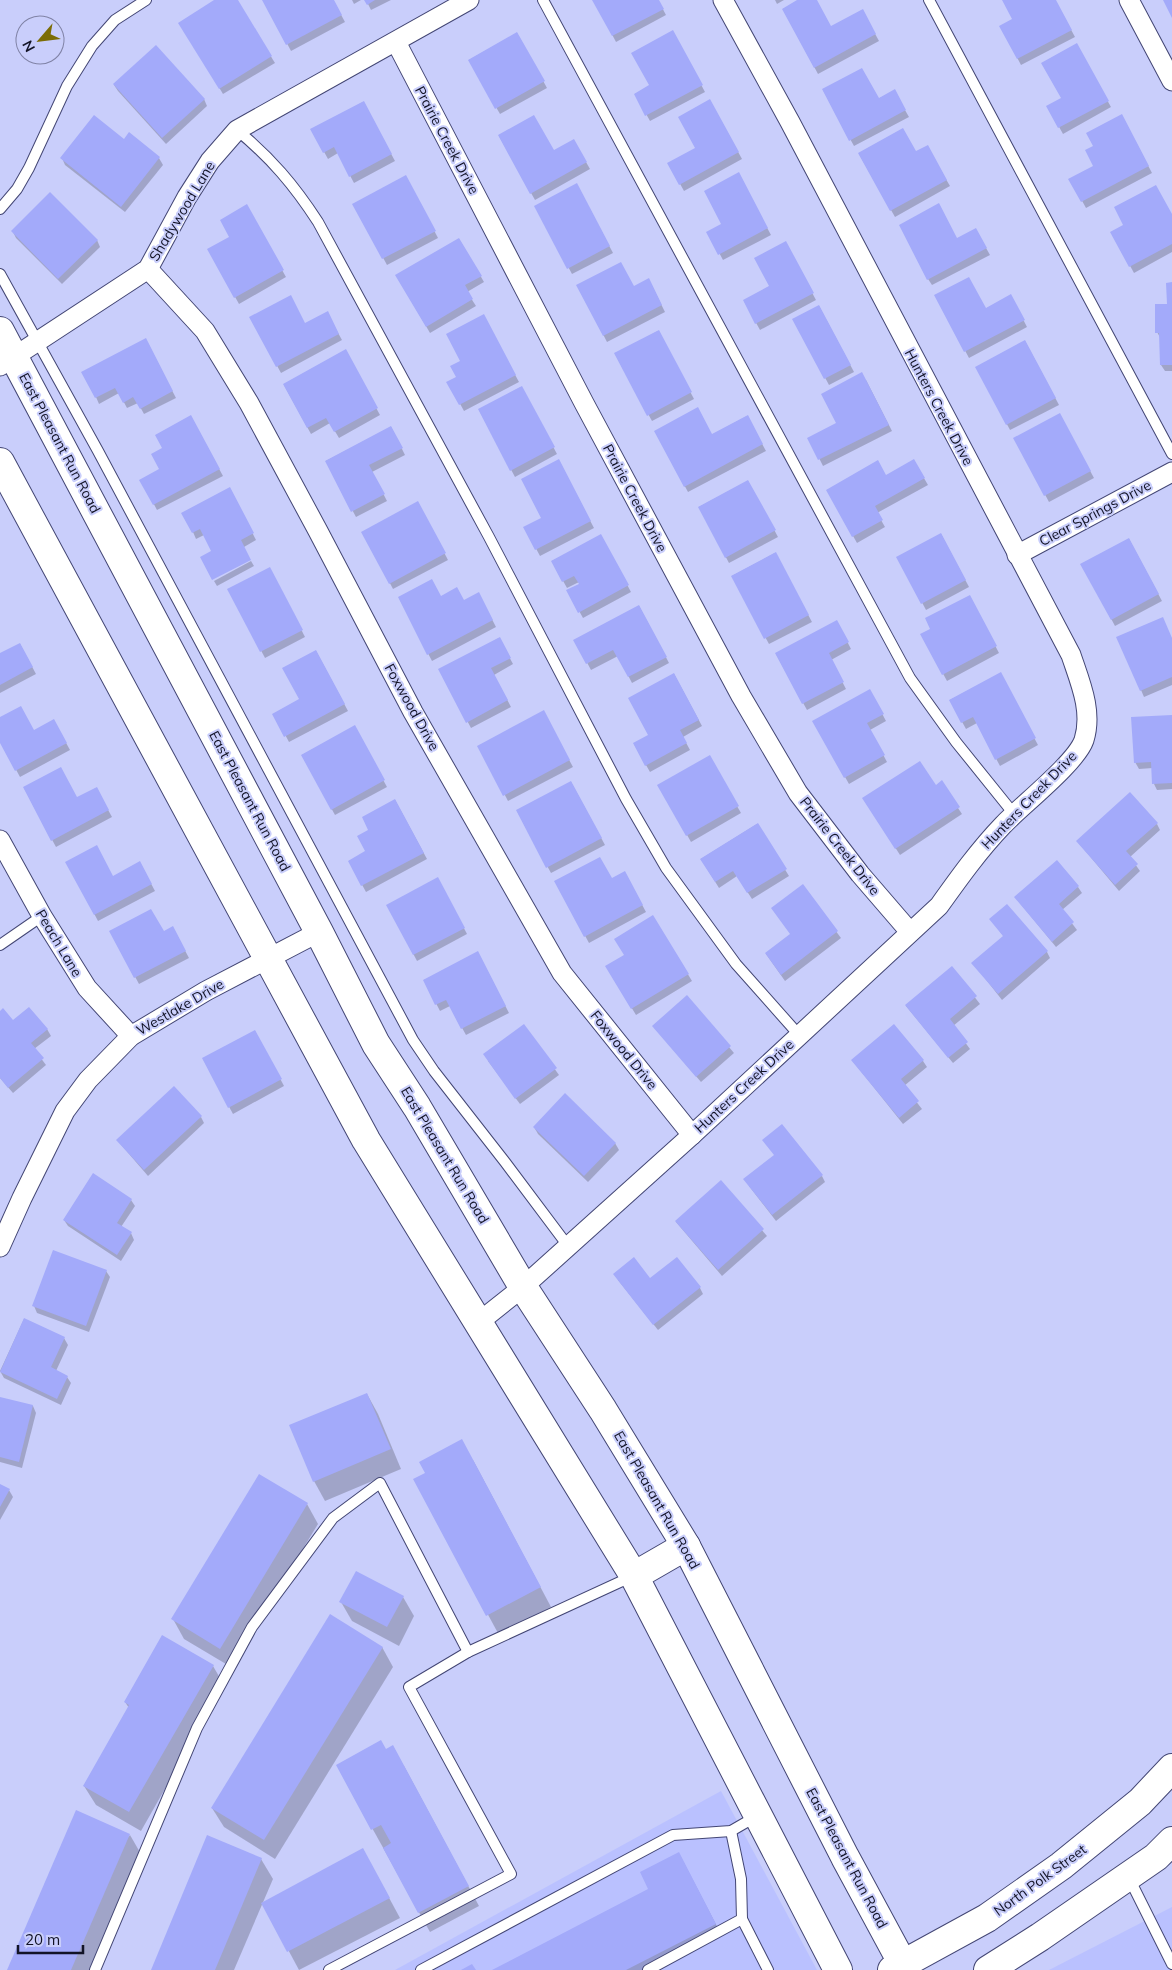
<svg xmlns="http://www.w3.org/2000/svg" width="1172" height="1970" viewBox="0 0 1172 1970" font-family="Mulish,sans-serif">
<rect width="100%" height="100%" fill="#c9cefb"/>
<g fill="#bac1ff">
<polygon points="721,1791 817,1970 395,1970"/>
<polygon points="1172,1907 1172,1970 1049,1970"/>
</g>
<g fill="#0003">
<polygon points="217,0 236,0 275,63 223,94 180,23"/>
<polygon points="264,0 333,0 345,22 291,51"/>
<polygon points="352,0 361,0 354,4"/>
<polygon points="366,0 391,0 371,10"/>
<polygon points="594,0 658,0 666,15 616,42"/>
<polygon points="775,0 784,0 777,4"/>
<polygon points="800,0 816,0 831,28 862,10 879,41 818,74 783,9"/>
<polygon points="1004,0 1055,0 1075,37 1021,65 1001,27 1014,20"/>
<polygon points="673,32 705,92 650,121 635,94 650,86"/>
<polygon points="517,33 547,88 500,114 469,60"/>
<polygon points="1076,45 1111,107 1063,134 1048,107 1063,99"/>
<polygon points="114,85 204,99 207,106 166,144 118,91"/>
<polygon points="823,90 878,99 894,91 909,117 854,146"/>
<polygon points="710,101 742,159 684,191 669,164 697,148"/>
<polygon points="363,102 395,161 354,183 338,153 328,159 312,130"/>
<polygon points="1122,116 1152,173 1086,208 1070,179 1095,166 1095,146"/>
<polygon points="499,136 554,152 574,141 590,169 535,200"/>
<polygon points="124,141 159,158 163,165 125,212 65,165 62,158"/>
<polygon points="927,147 950,186 895,217 859,154 916,153"/>
<polygon points="738,174 771,235 723,260 708,232 723,224"/>
<polygon points="406,177 438,238 387,265 354,204"/>
<polygon points="577,185 613,253 572,274 536,207"/>
<polygon points="246,206 286,277 239,304 209,250 231,237"/>
<polygon points="1172,216 1172,252 1134,273 1112,233 1125,226"/>
<polygon points="976,230 990,255 932,285 928,279 957,239"/>
<polygon points="13,232 97,240 100,247 62,284 16,238"/>
<polygon points="459,239 484,282 467,292 476,306 430,333 397,276"/>
<polygon points="785,242 816,300 760,330 744,301 770,286"/>
<polygon points="1172,284 1172,371 1165,371 1161,365 1161,339 1157,332 1168,305"/>
<polygon points="578,286 633,288 652,286 665,312 607,342"/>
<polygon points="936,296 985,309 1011,296 1027,327 969,358"/>
<polygon points="819,306 854,372 829,385 794,320"/>
<polygon points="327,313 342,340 281,373 251,318 305,325"/>
<polygon points="483,316 519,382 464,411 448,382 458,377 462,361"/>
<polygon points="658,331 694,399 652,421 615,354"/>
<polygon points="1025,341 1059,405 1010,430 977,367"/>
<polygon points="149,346 176,398 144,414 138,403 127,408 119,393 99,404 96,397"/>
<polygon points="345,351 380,415 339,438 330,423 311,434 284,385"/>
<polygon points="866,380 892,431 823,466 809,438 837,424"/>
<polygon points="521,387 557,454 515,477 479,410"/>
<polygon points="1060,415 1094,478 1049,502 1015,439"/>
<polygon points="747,416 766,451 688,492 655,431 712,435"/>
<polygon points="191,417 223,476 157,510 141,480 160,470"/>
<polygon points="391,427 405,455 372,472 387,501 356,517 326,461"/>
<polygon points="914,461 928,485 877,513 885,527 857,543 827,490 886,477"/>
<polygon points="562,467 594,528 540,556 525,528 543,518"/>
<polygon points="748,481 778,537 729,563 699,507"/>
<polygon points="233,495 256,540 244,547 213,551 204,535 196,539 193,532"/>
<polygon points="418,503 448,560 393,589 363,532"/>
<polygon points="941,534 969,587 926,610 898,557"/>
<polygon points="601,536 631,592 583,618 568,591 580,584 579,582 567,588 552,561"/>
<polygon points="1129,539 1162,601 1115,626 1082,564"/>
<polygon points="775,553 812,622 769,644 732,576"/>
<polygon points="251,561 254,566 217,586 214,581"/>
<polygon points="273,575 305,637 265,658 229,589"/>
<polygon points="969,596 999,653 947,681 922,635 932,629"/>
<polygon points="440,597 464,602 482,600 496,627 432,661 399,598"/>
<polygon points="639,606 669,663 632,683 618,656 591,670 575,640"/>
<polygon points="837,622 851,649 831,660 846,689 807,710 776,654"/>
<polygon points="499,638 513,664 494,675 511,707 471,728 440,670"/>
<polygon points="1172,639 1172,685 1144,697 1141,690"/>
<polygon points="20,644 36,674 0,693 0,655"/>
<polygon points="316,651 348,711 289,742 274,714 301,700"/>
<polygon points="674,674 702,726 683,737 690,750 650,772 634,744 650,735"/>
<polygon points="1000,674 1038,745 1000,766 977,723 966,729 950,700"/>
<polygon points="870,691 886,721 870,730 887,762 849,784 814,722"/>
<polygon points="543,712 573,767 508,801 479,746"/>
<polygon points="1172,716 1172,789 1157,790 1154,784 1153,768 1139,769 1135,762"/>
<polygon points="0,718 34,731 54,721 70,750 20,777 0,740"/>
<polygon points="354,727 387,787 335,815 302,755"/>
<polygon points="709,757 741,813 691,842 659,785"/>
<polygon points="571,782 605,845 551,873 517,811"/>
<polygon points="935,786 958,808 962,814 900,855 868,805"/>
<polygon points="24,788 77,799 96,788 112,817 56,847"/>
<polygon points="395,800 427,859 366,892 349,861 367,852 370,830"/>
<polygon points="757,824 789,876 752,899 737,876 719,888 701,859"/>
<polygon points="1157,824 1160,830 1130,857 1140,871 1119,891 1077,841"/>
<polygon points="67,862 113,877 140,863 155,891 98,921"/>
<polygon points="625,873 646,912 589,943 556,882 611,880"/>
<polygon points="438,879 467,934 417,961 388,906"/>
<polygon points="802,886 841,938 785,981 766,954 791,935"/>
<polygon points="1078,887 1082,893 1062,910 1077,930 1056,947 1015,897"/>
<polygon points="653,917 692,981 636,1015 607,967 625,955"/>
<polygon points="991,919 1047,952 1050,958 1002,1000 973,963 1004,937"/>
<polygon points="173,928 189,958 139,984 111,932 163,933"/>
<polygon points="481,959 509,1013 466,1035 450,1006 440,1011 424,980"/>
<polygon points="952,968 980,1004 953,1026 970,1049 953,1063 906,1006"/>
<polygon points="687,997 734,1053 701,1082 653,1026"/>
<polygon points="0,1012 13,1022 47,1029 51,1036 34,1049 46,1065 13,1093 0,1078"/>
<polygon points="524,1026 559,1075 520,1104 488,1061"/>
<polygon points="255,1031 284,1086 233,1114 203,1059"/>
<polygon points="852,1060 923,1061 927,1067 904,1086 922,1109 903,1124"/>
<polygon points="201,1117 204,1123 148,1176 117,1140"/>
<polygon points="534,1127 615,1143 619,1150 588,1182 538,1134"/>
<polygon points="822,1176 825,1182 776,1221 749,1186"/>
<polygon points="721,1182 767,1236 722,1276 676,1222"/>
<polygon points="131,1200 135,1206 121,1227 131,1233 134,1240 121,1261 68,1226 64,1220"/>
<polygon points="106,1271 110,1277 89,1332 37,1313 34,1306"/>
<polygon points="618,1280 650,1280 700,1288 703,1294 658,1330"/>
<polygon points="24,1319 64,1338 68,1345 56,1371 67,1377 71,1383 61,1405 4,1378 0,1371"/>
<polygon points="367,1394 378,1414 401,1469 325,1501 314,1481"/>
<polygon points="0,1398 33,1406 36,1413 22,1468 0,1462"/>
<polygon points="473,1460 551,1607 499,1635 415,1480"/>
<polygon points="0,1485 9,1490 13,1497 0,1520"/>
<polygon points="307,1504 318,1524 231,1667 184,1639 173,1619"/>
<polygon points="403,1597 414,1616 399,1646 352,1621 341,1602"/>
<polygon points="382,1647 393,1667 275,1859 224,1827 212,1808"/>
<polygon points="213,1666 224,1685 141,1831 96,1805 84,1786 129,1708 125,1702"/>
<polygon points="337,1765 404,1766 479,1906 430,1932"/>
<polygon points="130,1835 141,1854 91,1970 8,1970"/>
<polygon points="261,1859 273,1879 234,1970 152,1970"/>
<polygon points="684,1863 721,1934 651,1970 495,1970 650,1890"/>
<polygon points="374,1870 400,1918 299,1970 263,1903"/>
</g>
<g fill="#a3aafa">
<polygon points="214,0 238,0 272,56 219,89 178,23"/>
<polygon points="262,0 334,0 342,15 286,45"/>
<polygon points="364,0 375,0 367,5"/>
<polygon points="592,0 659,0 664,9 612,36"/>
<polygon points="797,0 817,0 831,26 863,9 876,34 814,68 782,9"/>
<polygon points="1002,0 1056,0 1072,30 1017,59 999,26 1012,19"/>
<polygon points="1163,0 1172,0 1172,18"/>
<polygon points="673,30 703,85 645,116 634,94 649,85 631,53"/>
<polygon points="517,32 545,81 495,109 468,60"/>
<polygon points="1077,43 1109,101 1058,128 1046,106 1061,98 1041,63"/>
<polygon points="156,45 205,99 162,138 113,84"/>
<polygon points="862,68 879,98 895,89 906,110 849,141 822,89"/>
<polygon points="710,99 739,152 679,185 667,163 695,148 678,117"/>
<polygon points="364,101 392,154 349,177 334,147 323,153 310,129"/>
<polygon points="1122,114 1149,166 1081,202 1068,179 1093,166 1085,150 1093,146 1086,133"/>
<polygon points="94,115 124,139 129,132 160,157 121,207 60,158"/>
<polygon points="534,115 554,150 574,139 587,162 530,194 498,135"/>
<polygon points="903,128 916,151 928,145 947,180 890,211 858,153"/>
<polygon points="739,172 768,228 718,255 706,232 721,224 704,191"/>
<polygon points="406,175 436,231 382,259 352,204"/>
<polygon points="577,183 610,246 567,269 534,206"/>
<polygon points="1156,185 1172,214 1172,244 1129,267 1110,232 1123,225 1114,207"/>
<polygon points="50,192 98,240 58,279 11,231"/>
<polygon points="939,203 957,238 976,228 987,248 927,280 899,225"/>
<polygon points="247,204 284,270 234,298 207,249 229,237 220,220"/>
<polygon points="459,238 482,276 465,285 473,299 426,327 395,275"/>
<polygon points="786,241 814,293 755,324 743,300 769,286 754,258"/>
<polygon points="621,262 634,286 649,278 662,305 603,336 576,285"/>
<polygon points="969,277 986,308 1011,294 1025,320 964,352 934,295"/>
<polygon points="1172,282 1172,365 1160,365 1159,333 1155,333 1155,304 1167,304 1166,283"/>
<polygon points="291,295 305,323 328,311 339,334 276,367 249,317"/>
<polygon points="819,305 851,365 824,379 792,319"/>
<polygon points="484,314 516,375 459,405 446,382 456,377 450,366 460,361 446,334"/>
<polygon points="659,330 692,392 647,416 614,353"/>
<polygon points="146,338 173,391 140,409 133,397 123,403 115,388 95,398 81,372"/>
<polygon points="1025,340 1056,398 1006,425 975,367"/>
<polygon points="346,349 378,408 334,432 326,418 307,428 283,384"/>
<polygon points="862,372 889,425 818,460 807,438 836,423 821,394"/>
<polygon points="522,386 555,447 510,471 478,409"/>
<polygon points="698,407 712,434 748,415 763,444 684,487 654,431"/>
<polygon points="1060,413 1091,471 1044,496 1013,438"/>
<polygon points="191,415 220,469 153,505 139,480 159,469 151,454 162,448 155,435"/>
<polygon points="391,426 403,448 369,465 385,494 351,512 325,461"/>
<polygon points="559,459 591,521 535,550 523,527 541,518 521,479"/>
<polygon points="914,459 925,478 875,506 883,520 852,537 826,490 878,460 886,475"/>
<polygon points="748,480 776,530 725,558 698,507"/>
<polygon points="230,487 254,533 241,540 251,560 212,580 200,557 211,551 200,529 192,533 181,513"/>
<polygon points="418,501 446,553 389,584 361,532"/>
<polygon points="941,533 966,580 921,604 896,557"/>
<polygon points="601,534 629,585 578,613 566,590 579,584 574,576 562,582 551,561"/>
<polygon points="1129,538 1159,594 1111,620 1080,564"/>
<polygon points="776,552 809,615 764,639 731,576"/>
<polygon points="270,567 303,630 260,652 227,589"/>
<polygon points="432,579 441,596 457,587 464,600 479,592 493,620 427,655 398,597"/>
<polygon points="970,595 997,646 942,675 920,634 930,629 925,618"/>
<polygon points="639,605 667,657 628,677 613,650 586,664 573,640"/>
<polygon points="1163,617 1172,638 1172,677 1140,691 1116,637"/>
<polygon points="837,620 849,642 829,653 844,682 802,704 775,653"/>
<polygon points="500,637 511,658 491,668 508,700 466,723 438,669"/>
<polygon points="20,643 33,667 0,685 0,653"/>
<polygon points="316,650 345,704 284,737 272,714 299,699 282,668"/>
<polygon points="1001,672 1036,738 995,760 973,717 961,723 949,700"/>
<polygon points="674,673 699,720 680,730 687,743 645,766 633,743 648,735 628,698"/>
<polygon points="870,689 884,714 867,723 885,755 844,778 812,721"/>
<polygon points="21,706 34,730 54,719 67,743 15,771 0,743 0,717"/>
<polygon points="544,710 570,760 503,796 477,746"/>
<polygon points="1172,715 1172,783 1152,784 1151,762 1134,763 1131,717"/>
<polygon points="355,725 385,780 331,810 301,755"/>
<polygon points="710,755 739,806 686,836 657,785"/>
<polygon points="920,761 936,785 942,780 960,807 895,849 862,798"/>
<polygon points="61,767 77,797 97,787 109,810 51,841 23,787"/>
<polygon points="571,781 602,838 546,868 516,810"/>
<polygon points="1130,792 1158,823 1126,851 1138,864 1115,885 1076,841"/>
<polygon points="395,799 424,853 361,886 348,861 365,851 357,836 368,830 362,817"/>
<polygon points="758,823 787,869 747,893 733,871 715,882 700,859"/>
<polygon points="97,845 113,876 140,861 152,884 94,915 65,862"/>
<polygon points="600,857 612,878 625,871 643,905 584,937 554,881"/>
<polygon points="1057,860 1079,886 1059,904 1074,922 1052,942 1014,897"/>
<polygon points="438,877 465,928 413,955 386,905"/>
<polygon points="803,884 838,931 781,975 765,953 790,934 771,908"/>
<polygon points="1007,904 1048,951 998,994 971,963 1003,936 989,919"/>
<polygon points="151,909 164,931 173,926 186,951 134,978 109,931"/>
<polygon points="653,915 689,974 631,1009 605,966 624,955 614,939"/>
<polygon points="478,951 506,1006 461,1029 446,1000 435,1005 423,980"/>
<polygon points="952,966 977,996 950,1019 968,1042 948,1058 905,1005"/>
<polygon points="687,995 731,1046 696,1077 652,1026"/>
<polygon points="29,1007 48,1029 31,1043 44,1058 8,1088 0,1078 0,1011 3,1008 13,1020"/>
<polygon points="524,1024 557,1068 515,1099 483,1054"/>
<polygon points="894,1024 924,1060 901,1079 919,1101 899,1118 851,1060"/>
<polygon points="255,1030 282,1079 228,1108 202,1058"/>
<polygon points="174,1086 202,1116 144,1170 116,1140"/>
<polygon points="565,1093 616,1143 584,1176 533,1127"/>
<polygon points="782,1124 823,1175 772,1215 743,1179 774,1155 762,1140"/>
<polygon points="93,1173 132,1199 117,1223 132,1232 117,1255 63,1220"/>
<polygon points="721,1180 764,1229 718,1270 675,1221"/>
<polygon points="53,1250 107,1270 86,1326 32,1306"/>
<polygon points="634,1257 650,1278 677,1257 701,1287 653,1325 613,1274"/>
<polygon points="24,1318 65,1337 51,1367 68,1376 57,1399 0,1372"/>
<polygon points="367,1393 391,1449 313,1482 289,1425"/>
<polygon points="0,1397 33,1405 19,1462 0,1457"/>
<polygon points="462,1439 541,1587 486,1616 413,1479 425,1473 419,1462"/>
<polygon points="259,1474 308,1503 220,1649 171,1619"/>
<polygon points="0,1484 10,1489 0,1507"/>
<polygon points="356,1571 404,1596 387,1627 339,1602"/>
<polygon points="330,1614 383,1647 264,1840 211,1808"/>
<polygon points="162,1635 214,1665 129,1812 83,1786 129,1705 124,1702"/>
<polygon points="381,1740 386,1749 393,1745 469,1886 418,1913 383,1848 391,1843 381,1825 371,1830 336,1765"/>
<polygon points="76,1810 130,1834 71,1970 7,1970"/>
<polygon points="207,1835 262,1858 215,1970 151,1970"/>
<polygon points="363,1848 390,1898 287,1952 261,1903"/>
<polygon points="679,1852 716,1924 626,1970 492,1970 648,1889 640,1872"/>
<polygon points="472,1964 476,1970 461,1970"/>
</g>
<g fill="none" stroke-linecap="round" stroke-linejoin="round">
<g stroke="#434674" stroke-width="12">
<g id="service">
<polyline points="543,0 910,678 956,742 1014,814"/>
<polyline points="929,0 1172,454"/>
<path d="M237,130C271,158 294,185 318,222L489,537L626,799L666,868L736,964L799,1035"/>
<polyline points="0,209 17,189 29,168 67,86 92,46 115,20 146,0"/>
<polyline points="0,274 98,451 413,1040 434,1071 505,1162 568,1246"/>
<polyline points="0,945 42,916"/>
<polyline points="1129,1878 1172,1964"/>
<polyline points="742,1919 768,1970"/>
<polyline points="95,1970 197,1728 252,1627 333,1518 380,1483 468,1652"/>
<polyline points="329,1970 511,1874 409,1687 468,1652 633,1576"/>
<polyline points="421,1970 673,1835 731,1831 757,1816"/>
<polyline points="648,1970 742,1919 741,1879 731,1831"/>
</g>
</g>
<g stroke="#434674" stroke-width="21">
<g id="minor">
<polyline points="1129,0 1172,81"/>
<polyline points="396,42 584,403 741,696 798,793 860,874 910,932"/>
<polyline points="148,269 205,331 249,403 318,531 413,712 562,973 692,1135"/>
<polyline points="0,366 148,269 187,197 210,161 237,130 469,0"/>
<polyline points="1017,555 1172,472"/>
<polyline points="0,840 42,916 87,988 131,1036"/>
<polyline points="0,1247 22,1198 65,1111 88,1080 131,1036 206,991 319,932"/>
<path d="M479,1322L523,1287L692,1135L939,906C959,878 979,850 1003,825C1022,805 1076,763 1084,740C1093,711 1080,682 1071,655L790,122L723,0"/>
</g>
</g>
<g stroke="#434674" stroke-width="30">
<g id="secondary">
<polyline points="0,331 319,932 376,1044 417,1107 523,1287 603,1410 686,1546 845,1857 906,1970"/>
<polyline points="0,462 366,1140 634,1576 838,1970"/>
<polyline points="634,1576 686,1546"/>
<polyline points="892,1970 987,1918 1061,1866 1140,1802 1172,1768"/>
<polyline points="988,1970 1040,1937 1156,1857 1172,1841"/>
</g>
</g>
<use href="#service" stroke="#fff" stroke-width="10"/>
<use href="#minor" stroke="#fff" stroke-width="19"/>
<use href="#secondary" stroke="#fff" stroke-width="28"/>
</g>
<g text-anchor="middle" dominant-baseline="central" stroke-width="4" stroke-linejoin="round" paint-order="stroke">
<g font-size="14" fill="#121326" stroke="#c9cefb">
<text transform="translate(447 140) rotate(62)">Prairie Creek Drive</text>
<text transform="translate(182 211) rotate(-59)">Shadywood Lane</text>
<text transform="translate(939 407) rotate(62)">Hunters Creek Drive</text>
<text transform="translate(60 443) rotate(62)">East Pleasant Run Road</text>
<text transform="translate(635 498) rotate(62)">Prairie Creek Drive</text>
<text transform="translate(1095 513) rotate(-28)">Clear Springs Drive</text>
<text transform="translate(412 707) rotate(61)">Foxwood Drive</text>
<text transform="translate(1029 800) rotate(-46)">Hunters Creek Drive</text>
<text transform="translate(250 801) rotate(62)">East Pleasant Run Road</text>
<text transform="translate(840 846) rotate(52)">Prairie Creek Drive</text>
<text transform="translate(59 943) rotate(59)">Peach Lane</text>
<text transform="translate(180 1007) rotate(-30)">Westlake Drive</text>
<text transform="translate(624 1050) rotate(51)">Foxwood Drive</text>
<text transform="translate(744 1086) rotate(-43)">Hunters Creek Drive</text>
<text transform="translate(445 1155) rotate(59)">East Pleasant Run Road</text>
<text transform="translate(657 1500) rotate(60)">East Pleasant Run Road</text>
<text transform="translate(847 1858) rotate(62)">East Pleasant Run Road</text>
<text transform="translate(1040 1880) rotate(-36)">North Polk Street</text>
</g>
</g>
<g transform="translate(40 40) rotate(242)"><circle r="24" fill="#c9cefb" stroke="#8083a6"/>
<path d="M0-4L9 19L0 12L-9 19Z" fill="#7b6c06"/>
<text y="-8" font-size="14" font-weight="bold" text-anchor="middle" fill="#121326">N</text>
</g>
<path d="M18 1945v8h65v-8" fill="none" stroke="#121326" stroke-width="2.5"/>
<text x="25" y="1945" font-size="15" fill="#121326" stroke="#c9cefb" stroke-width="4" paint-order="stroke">20 m</text>
</svg>
